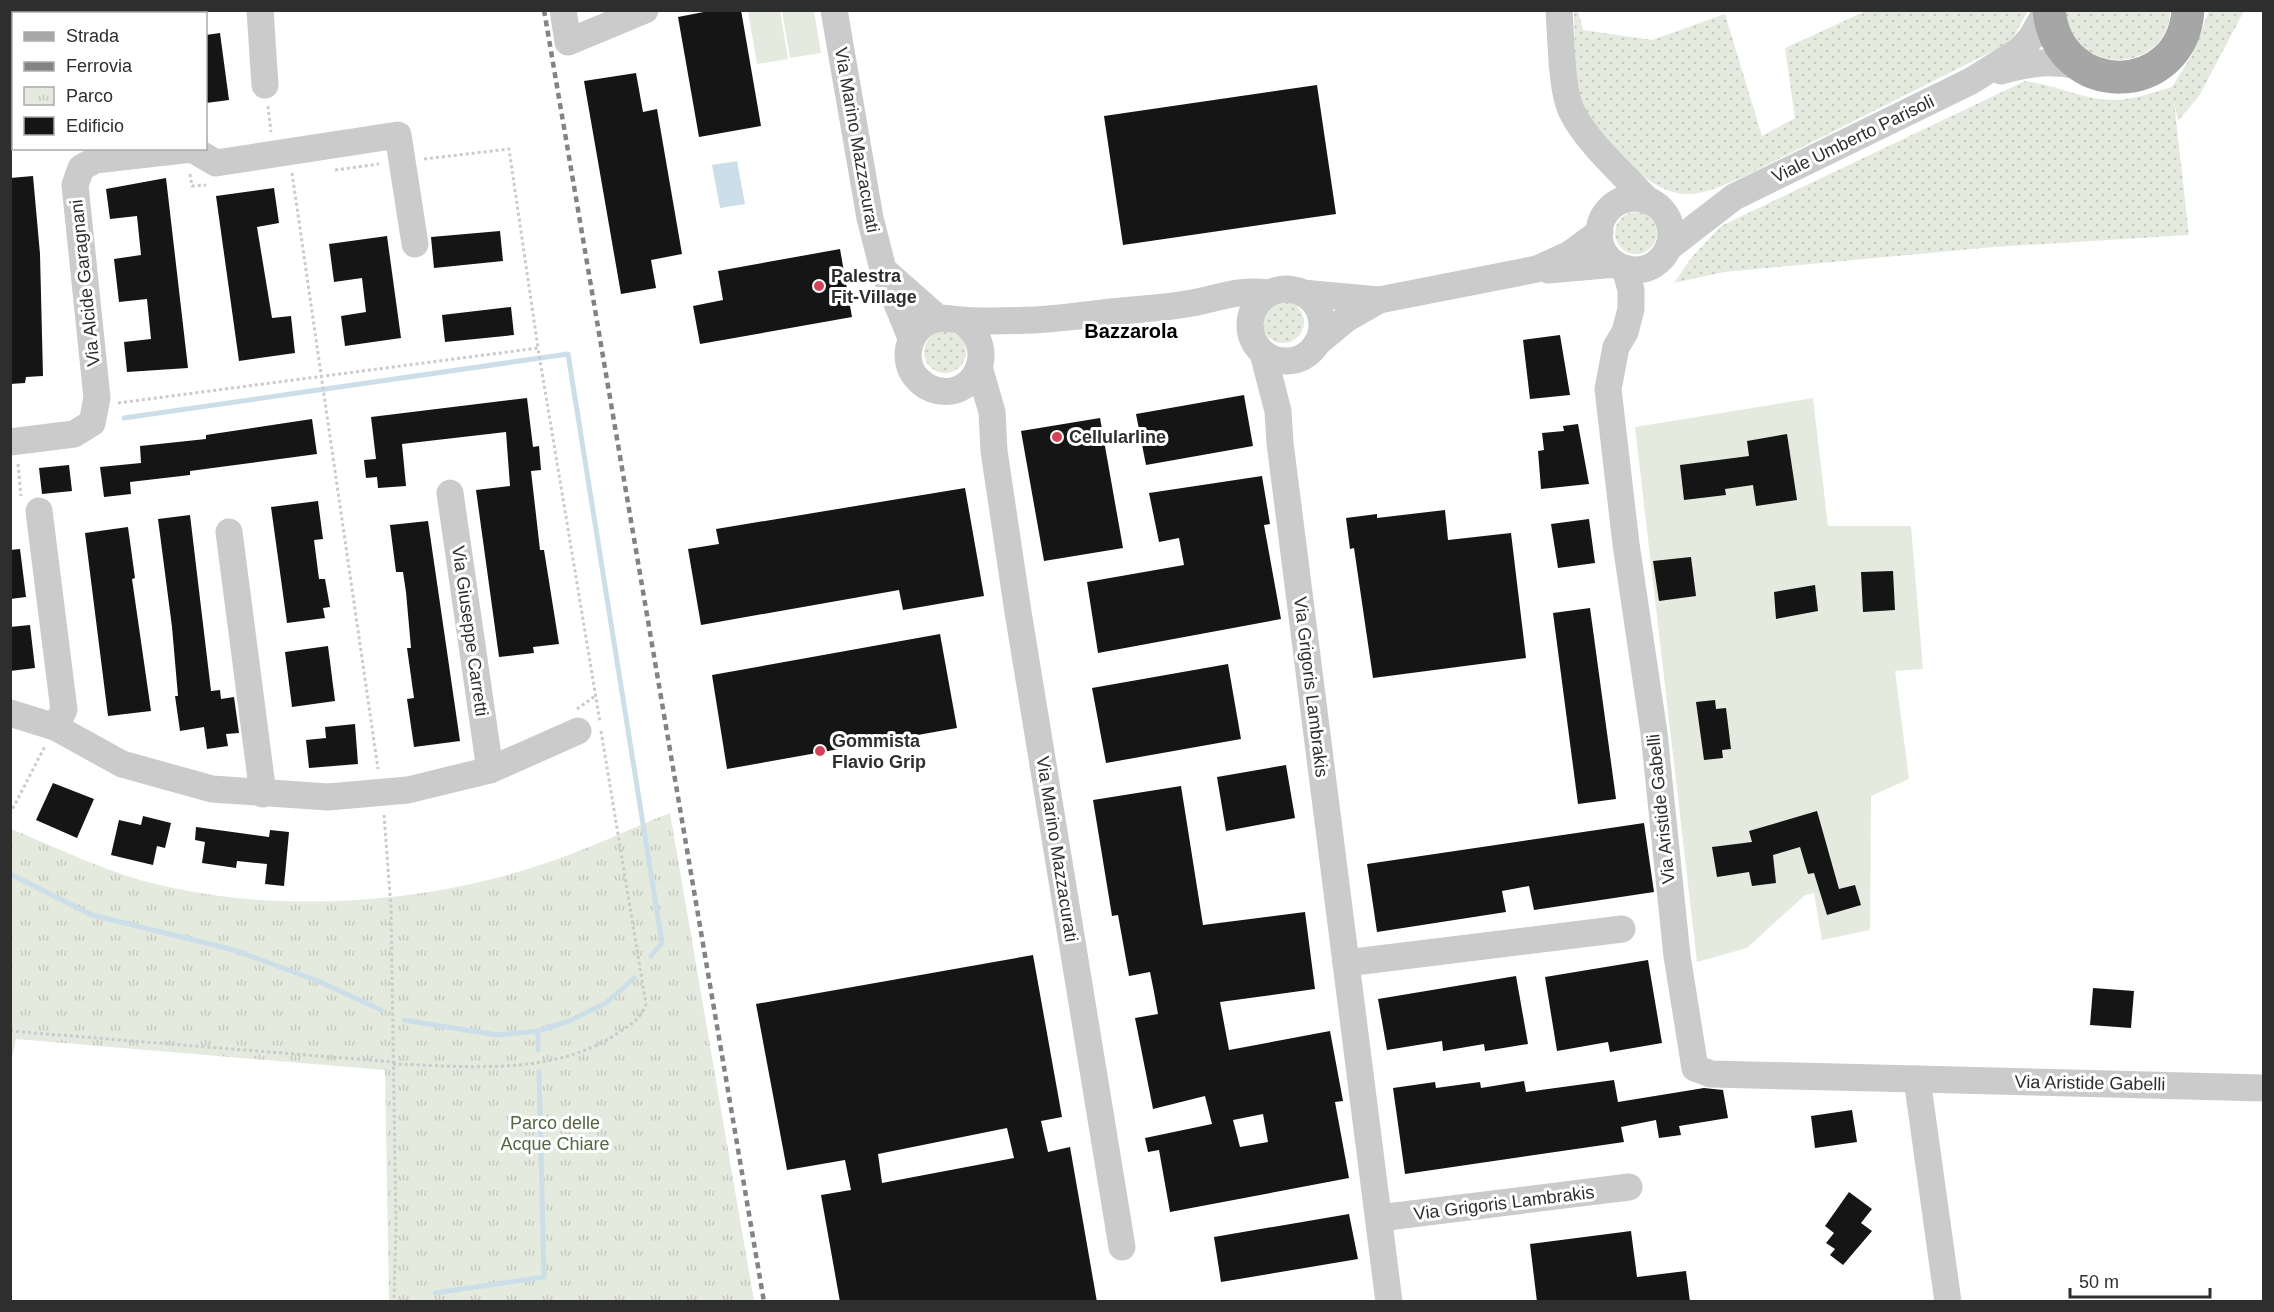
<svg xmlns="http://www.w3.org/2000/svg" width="2274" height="1312" viewBox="0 0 2274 1312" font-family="Helvetica,sans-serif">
<defs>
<pattern id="grass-dots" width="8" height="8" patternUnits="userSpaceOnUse" patternTransform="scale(1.5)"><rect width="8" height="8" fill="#e5eade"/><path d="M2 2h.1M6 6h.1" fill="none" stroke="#c5c9bf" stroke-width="1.8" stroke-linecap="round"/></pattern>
<pattern id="park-tufts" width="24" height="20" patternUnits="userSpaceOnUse" patternTransform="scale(1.5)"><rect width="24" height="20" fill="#e5eade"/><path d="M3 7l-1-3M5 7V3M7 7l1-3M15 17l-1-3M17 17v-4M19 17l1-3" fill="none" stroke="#c5c9bf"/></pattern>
</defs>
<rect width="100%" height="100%" fill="#fff"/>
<g fill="url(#grass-dots)">
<path d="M1574,11H1578L1583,30L1652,40L1725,14L1762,136L1795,118L1785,48L1866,11H2028L2011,41L1993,51L1741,178C1723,185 1705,195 1684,194C1643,191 1586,128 1578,89C1573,64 1575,36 1574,11Z"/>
<path d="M2065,11H2170C2169,69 2079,83 2065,11Z"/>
<path d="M2209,11H2244L2199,96L2178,121L2174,102L2189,235L1994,247L1724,272L1674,283L1692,257L1721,226L2025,81C2058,85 2093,105 2126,99C2142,97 2157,91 2172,87L2192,55Z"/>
<circle cx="1636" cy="233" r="21"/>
<circle cx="1283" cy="322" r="21"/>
<circle cx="945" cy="352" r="21"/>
</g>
<path fill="url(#park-tufts)" d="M670,813L754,1301H389L385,1070L16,1039L11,1063V829C48,844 86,862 124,875C251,916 414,907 540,865C584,851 627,830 670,813Z"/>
<g fill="#e5eade">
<polygon points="748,11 780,11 788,59 757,64"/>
<polygon points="782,11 814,11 821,53 790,58"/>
<polygon points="1813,398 1828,526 1911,526 1923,669 1895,671 1909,779 1871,796 1870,930 1822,940 1814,893 1805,895 1747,948 1697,962 1635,427"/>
</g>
<polygon fill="#ccdfe8" points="737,161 745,204 720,208 712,165"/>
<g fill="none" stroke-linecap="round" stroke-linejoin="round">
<g stroke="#ccdfe8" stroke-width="5">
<polyline points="124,418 568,354 662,943 651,956"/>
<polyline points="10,874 92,915 234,950 318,981 381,1010"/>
<polyline points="404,1020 497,1035 538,1031"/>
<polyline points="538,1050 538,1031 569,1021 606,1003 634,978"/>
<polyline points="435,1293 544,1277 539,1072"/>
</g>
</g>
<g fill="#151515" fill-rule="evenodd">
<polygon points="714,10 741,10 761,126 699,137 678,17"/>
<polygon points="220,33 229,100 206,103 206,35"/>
<polygon points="636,73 643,112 657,109 682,254 651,260 656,288 621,294 584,81"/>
<polygon points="1317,85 1336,214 1123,245 1104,116"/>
<polygon points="33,176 40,254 43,376 26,377 25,383 10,384 10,178"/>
<polygon points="166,178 188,368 127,372 124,342 151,339 147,299 119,302 114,259 141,255 137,216 110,219 106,189"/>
<polygon points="274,188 279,223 257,227 272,318 291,316 295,353 239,361 216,196"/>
<polygon points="500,231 503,261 434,268 431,237"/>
<polygon points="387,236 401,338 345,346 341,316 366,312 362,278 334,282 329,244"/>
<polygon points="840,249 852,317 700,344 693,306 723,300 718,271"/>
<polygon points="511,307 514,335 445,342 442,315"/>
<polygon points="1560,335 1570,395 1530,399 1523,340"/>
<polygon points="1244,395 1253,446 1146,465 1136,414"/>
<polygon points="527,398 533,447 539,446 541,470 531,471 540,550 544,550 559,644 533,647 534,653 499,657 476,490 510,486 506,432 402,444 406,486 378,488 377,477 366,478 364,460 376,459 371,417"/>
<polygon points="1100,418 1123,548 1044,561 1021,431"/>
<polygon points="312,419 317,454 190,471 190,475 130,482 131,494 104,497 100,467 141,463 140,446 206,439 206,435"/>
<polygon points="1578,424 1589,484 1541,489 1538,451 1544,450 1542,433 1564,431 1563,426"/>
<polygon points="1787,434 1797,500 1756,506 1753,485 1725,489 1726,495 1684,500 1680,465 1749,456 1747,441"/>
<polygon points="69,465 72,491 42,494 39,468"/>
<polygon points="1262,476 1270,524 1264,525 1281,619 1098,653 1087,582 1184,565 1179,538 1159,542 1149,493"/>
<polygon points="965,488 984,596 903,610 899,590 701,625 688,549 719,544 716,529"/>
<polygon points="318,501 323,539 314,540 319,579 325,579 330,607 323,608 325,618 287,623 271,507"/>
<polygon points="1445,510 1448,540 1511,533 1526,658 1373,678 1354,548 1350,549 1346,518 1377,514 1377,518"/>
<polygon points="190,515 211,691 220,690 221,699 234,697 239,733 226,734 228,746 207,749 204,727 180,731 175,696 178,696 172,627 158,519"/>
<polygon points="1589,519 1595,563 1558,568 1551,524"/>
<polygon points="428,521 460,741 414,747 407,699 414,698 407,648 411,648 406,592 403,572 396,572 390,525"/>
<polygon points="128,527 135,578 132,579 151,711 108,716 85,533"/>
<polygon points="20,549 26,597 10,599 10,550"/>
<polygon points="1691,557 1696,596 1659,601 1653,561"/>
<polygon points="1893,571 1895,610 1863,612 1861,572"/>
<polygon points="1815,585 1818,611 1776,619 1774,592"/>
<polygon points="1590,608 1616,799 1578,804 1553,613"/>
<polygon points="30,625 35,668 10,671 10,627"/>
<polygon points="940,634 957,728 727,769 712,675"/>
<polygon points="328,646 335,701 292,707 285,652"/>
<polygon points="1228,664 1241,739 1106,763 1092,688"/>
<polygon points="1715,700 1716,709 1726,708 1731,749 1722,750 1723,758 1704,760 1696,702"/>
<polygon points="355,724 358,764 309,768 306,740 326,738 325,727"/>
<polygon points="1286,765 1295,818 1226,831 1217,777"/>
<polygon points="53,783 94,799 77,838 36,820"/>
<path d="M1181,786L1203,925L1305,912L1315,989L1220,1002L1229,1050L1330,1031L1343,1101L1335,1102L1349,1178L1170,1212L1159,1150L1148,1152L1145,1138L1212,1124L1205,1096L1153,1109L1135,1018L1158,1014L1154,992L1150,972L1129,976L1118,915L1112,916L1093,800ZM1263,1114L1268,1142L1240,1147L1233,1120Z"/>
<polygon points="1817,811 1839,889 1855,885 1861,905 1827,915 1814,873 1808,874 1800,847 1773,855 1776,883 1752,886 1749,872 1717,877 1712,847 1752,842 1749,831"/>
<polygon points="143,816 171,823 165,848 157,846 153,865 111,855 119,820 141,825"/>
<polygon points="1644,823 1654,892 1534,910 1529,886 1502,891 1506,912 1377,932 1367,864"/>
<polygon points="196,827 269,837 270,830 289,832 284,886 265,884 267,864 237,861 236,868 202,863 205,842 195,840"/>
<path d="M1033,955L1062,1117L1041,1121L1048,1152L1070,1147L1097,1302H840L821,1195L851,1190L845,1160L787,1170L756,1004ZM1007,1128L1014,1158L882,1183L878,1154Z"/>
<polygon points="1648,960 1662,1043 1610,1052 1608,1042 1557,1051 1545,977"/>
<polygon points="1516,976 1528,1044 1485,1051 1484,1044 1443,1051 1442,1041 1387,1050 1378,999"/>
<polygon points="2093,988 2134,991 2131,1028 2090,1025"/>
<polygon points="1614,1080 1618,1102 1704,1088 1723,1090 1728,1118 1679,1126 1681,1135 1659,1138 1656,1120 1621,1127 1624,1142 1405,1174 1393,1088 1435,1082 1436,1088 1480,1082 1481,1088 1524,1081 1526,1092"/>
<polygon points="1852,1110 1857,1142 1815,1148 1811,1116"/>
<polygon points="1849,1192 1872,1209 1861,1223 1872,1231 1843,1265 1830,1255 1835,1249 1826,1243 1834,1233 1825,1226"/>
<polygon points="1349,1214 1358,1259 1221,1282 1214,1237"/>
<polygon points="1631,1231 1637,1277 1686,1271 1690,1302 1537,1302 1530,1244"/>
</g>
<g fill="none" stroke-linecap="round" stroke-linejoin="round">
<g stroke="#cbcbcb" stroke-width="3" stroke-dasharray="3 3" stroke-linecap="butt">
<polyline points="268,106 271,132"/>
<polyline points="424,159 509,149 538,348"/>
<polyline points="335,170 379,164"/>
<polyline points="292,173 378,769"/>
<polyline points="190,174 192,186 206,185"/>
<polyline points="118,403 538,348 600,722"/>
<polyline points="18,464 21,496"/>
<polyline points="577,709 595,696"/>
<polyline points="10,814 45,746"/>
<polyline points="384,815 391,908 396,1228 394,1302"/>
<polyline points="10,1031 393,1062"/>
<path d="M393,1064C468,1066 552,1077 618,1033C631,1024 640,1020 646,1004L601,731"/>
</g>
<g stroke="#cbcbcb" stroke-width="27">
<polyline points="260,10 265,85"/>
<polyline points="563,10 568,42 645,10"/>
<polyline points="834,10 870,218 883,269 911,338"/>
<path d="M1559,10C1561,36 1561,91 1572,112C1588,144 1624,174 1648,201"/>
<path d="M2001,71C2029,63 2049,60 2079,66"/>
<circle cx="1635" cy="234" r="36"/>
<polyline points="1668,248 1734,197 1971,81 2019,51 2031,38 2047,10"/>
<polyline points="1625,268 1631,290 1631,309 1625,332 1616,347 1608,389 1626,544 1654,733 1677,956 1695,1068 1711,1074 1917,1079 1948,1302"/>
<polyline points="1548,270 1616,264"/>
<polyline points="887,273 938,318"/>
<circle cx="1286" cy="325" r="36"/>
<polyline points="1302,293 1379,300 1537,269 1570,254 1600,232"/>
<path d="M960,320C1003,348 973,404 932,389C922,385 913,376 910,367C904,349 913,328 930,321C941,316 949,319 961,320C984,322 1010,321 1034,320C1059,319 1085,315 1111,312C1138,309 1166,308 1192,303C1219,298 1240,289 1268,293"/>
<polyline points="1317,343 1346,319 1379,300"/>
<polyline points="1263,353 1278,411 1280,443 1389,1302"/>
<polyline points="979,367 992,412 994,451 1018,612 1122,1247"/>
<polyline points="10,442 74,434 92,423 97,398 75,185 81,168 95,160 192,149 216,163 398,135 415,244"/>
<polyline points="450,493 490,770"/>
<polyline points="39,511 64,710 55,727"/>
<polyline points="229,532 263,794"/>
<polyline points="10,713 55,727 122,764 212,789 328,797 408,790 490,770 578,731"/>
<polyline points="1346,963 1622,929"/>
<polyline points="1917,1079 2264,1088"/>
<polyline points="1379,1218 1629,1187"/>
</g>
<path stroke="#a6a6a6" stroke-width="33" d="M2049,10C2058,100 2182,99 2188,10"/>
<polyline stroke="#838383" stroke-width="4.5" stroke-dasharray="6 4.5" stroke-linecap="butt" points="544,10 764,1302"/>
</g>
<g fill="#d34357" stroke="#fff" stroke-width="2">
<circle cx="819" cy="286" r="6"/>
<circle cx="1057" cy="437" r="6"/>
<circle cx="820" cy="751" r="6"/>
</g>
<g text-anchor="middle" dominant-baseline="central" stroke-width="6" stroke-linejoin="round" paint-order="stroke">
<g font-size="18" fill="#2e2e2e" stroke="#fff">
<text transform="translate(1853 139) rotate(-26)">Viale Umberto Parisoli</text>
<text transform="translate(857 140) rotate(80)">Via Marino Mazzacurati</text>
<text transform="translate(85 283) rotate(-96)">Via Alcide Garagnani</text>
<text transform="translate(470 631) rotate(82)">Via Giuseppe Carretti</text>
<text transform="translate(1311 687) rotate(83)">Via Grigoris Lambrakis</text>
<text transform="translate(1661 809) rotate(-96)">Via Aristide Gabelli</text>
<text transform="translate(1057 849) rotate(81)">Via Marino Mazzacurati</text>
<text transform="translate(2090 1083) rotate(1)">Via Aristide Gabelli</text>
<text transform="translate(1504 1203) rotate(-7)">Via Grigoris Lambrakis</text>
</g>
<g font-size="18" font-weight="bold" fill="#2e2e2e" stroke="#fff" text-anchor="start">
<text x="831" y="276">Palestra<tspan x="831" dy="21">Fit-Village</tspan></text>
<text x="1069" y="437">Cellularline</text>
<text x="832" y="741">Gommista<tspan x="832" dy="21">Flavio Grip</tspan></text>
</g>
<g font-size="18" fill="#546540" stroke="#fff">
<text x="555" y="1123">Parco delle<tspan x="555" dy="21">Acque Chiare</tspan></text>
</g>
<g font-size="20" font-weight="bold" fill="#000" stroke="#fff">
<text x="1131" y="331">Bazzarola</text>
</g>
</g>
<rect width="2274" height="1312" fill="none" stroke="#2e2e2e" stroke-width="24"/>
<rect x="12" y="12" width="195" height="138" fill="#ffffff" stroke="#ababab" stroke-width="1.5"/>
<rect x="24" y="32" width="30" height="9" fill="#a6a6a6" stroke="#ababab" stroke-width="1.5"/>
<text x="66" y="42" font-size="18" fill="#2e2e2e">Strada</text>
<rect x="24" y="62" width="30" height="9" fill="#838383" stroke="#ababab" stroke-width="1.5"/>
<text x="66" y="72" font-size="18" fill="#2e2e2e">Ferrovia</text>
<rect x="24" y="87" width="30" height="18" fill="url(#park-tufts)" stroke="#ababab" stroke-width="1.5"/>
<text x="66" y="102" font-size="18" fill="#2e2e2e">Parco</text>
<rect x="24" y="117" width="30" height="18" fill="#151515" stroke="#ababab" stroke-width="1.5"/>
<text x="66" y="132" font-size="18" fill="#2e2e2e">Edificio</text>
<path d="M2070 1288v9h140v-9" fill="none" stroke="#2e2e2e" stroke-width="3"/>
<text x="2079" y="1288" font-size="18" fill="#2e2e2e" stroke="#ffffff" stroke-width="4.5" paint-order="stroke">50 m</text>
</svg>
